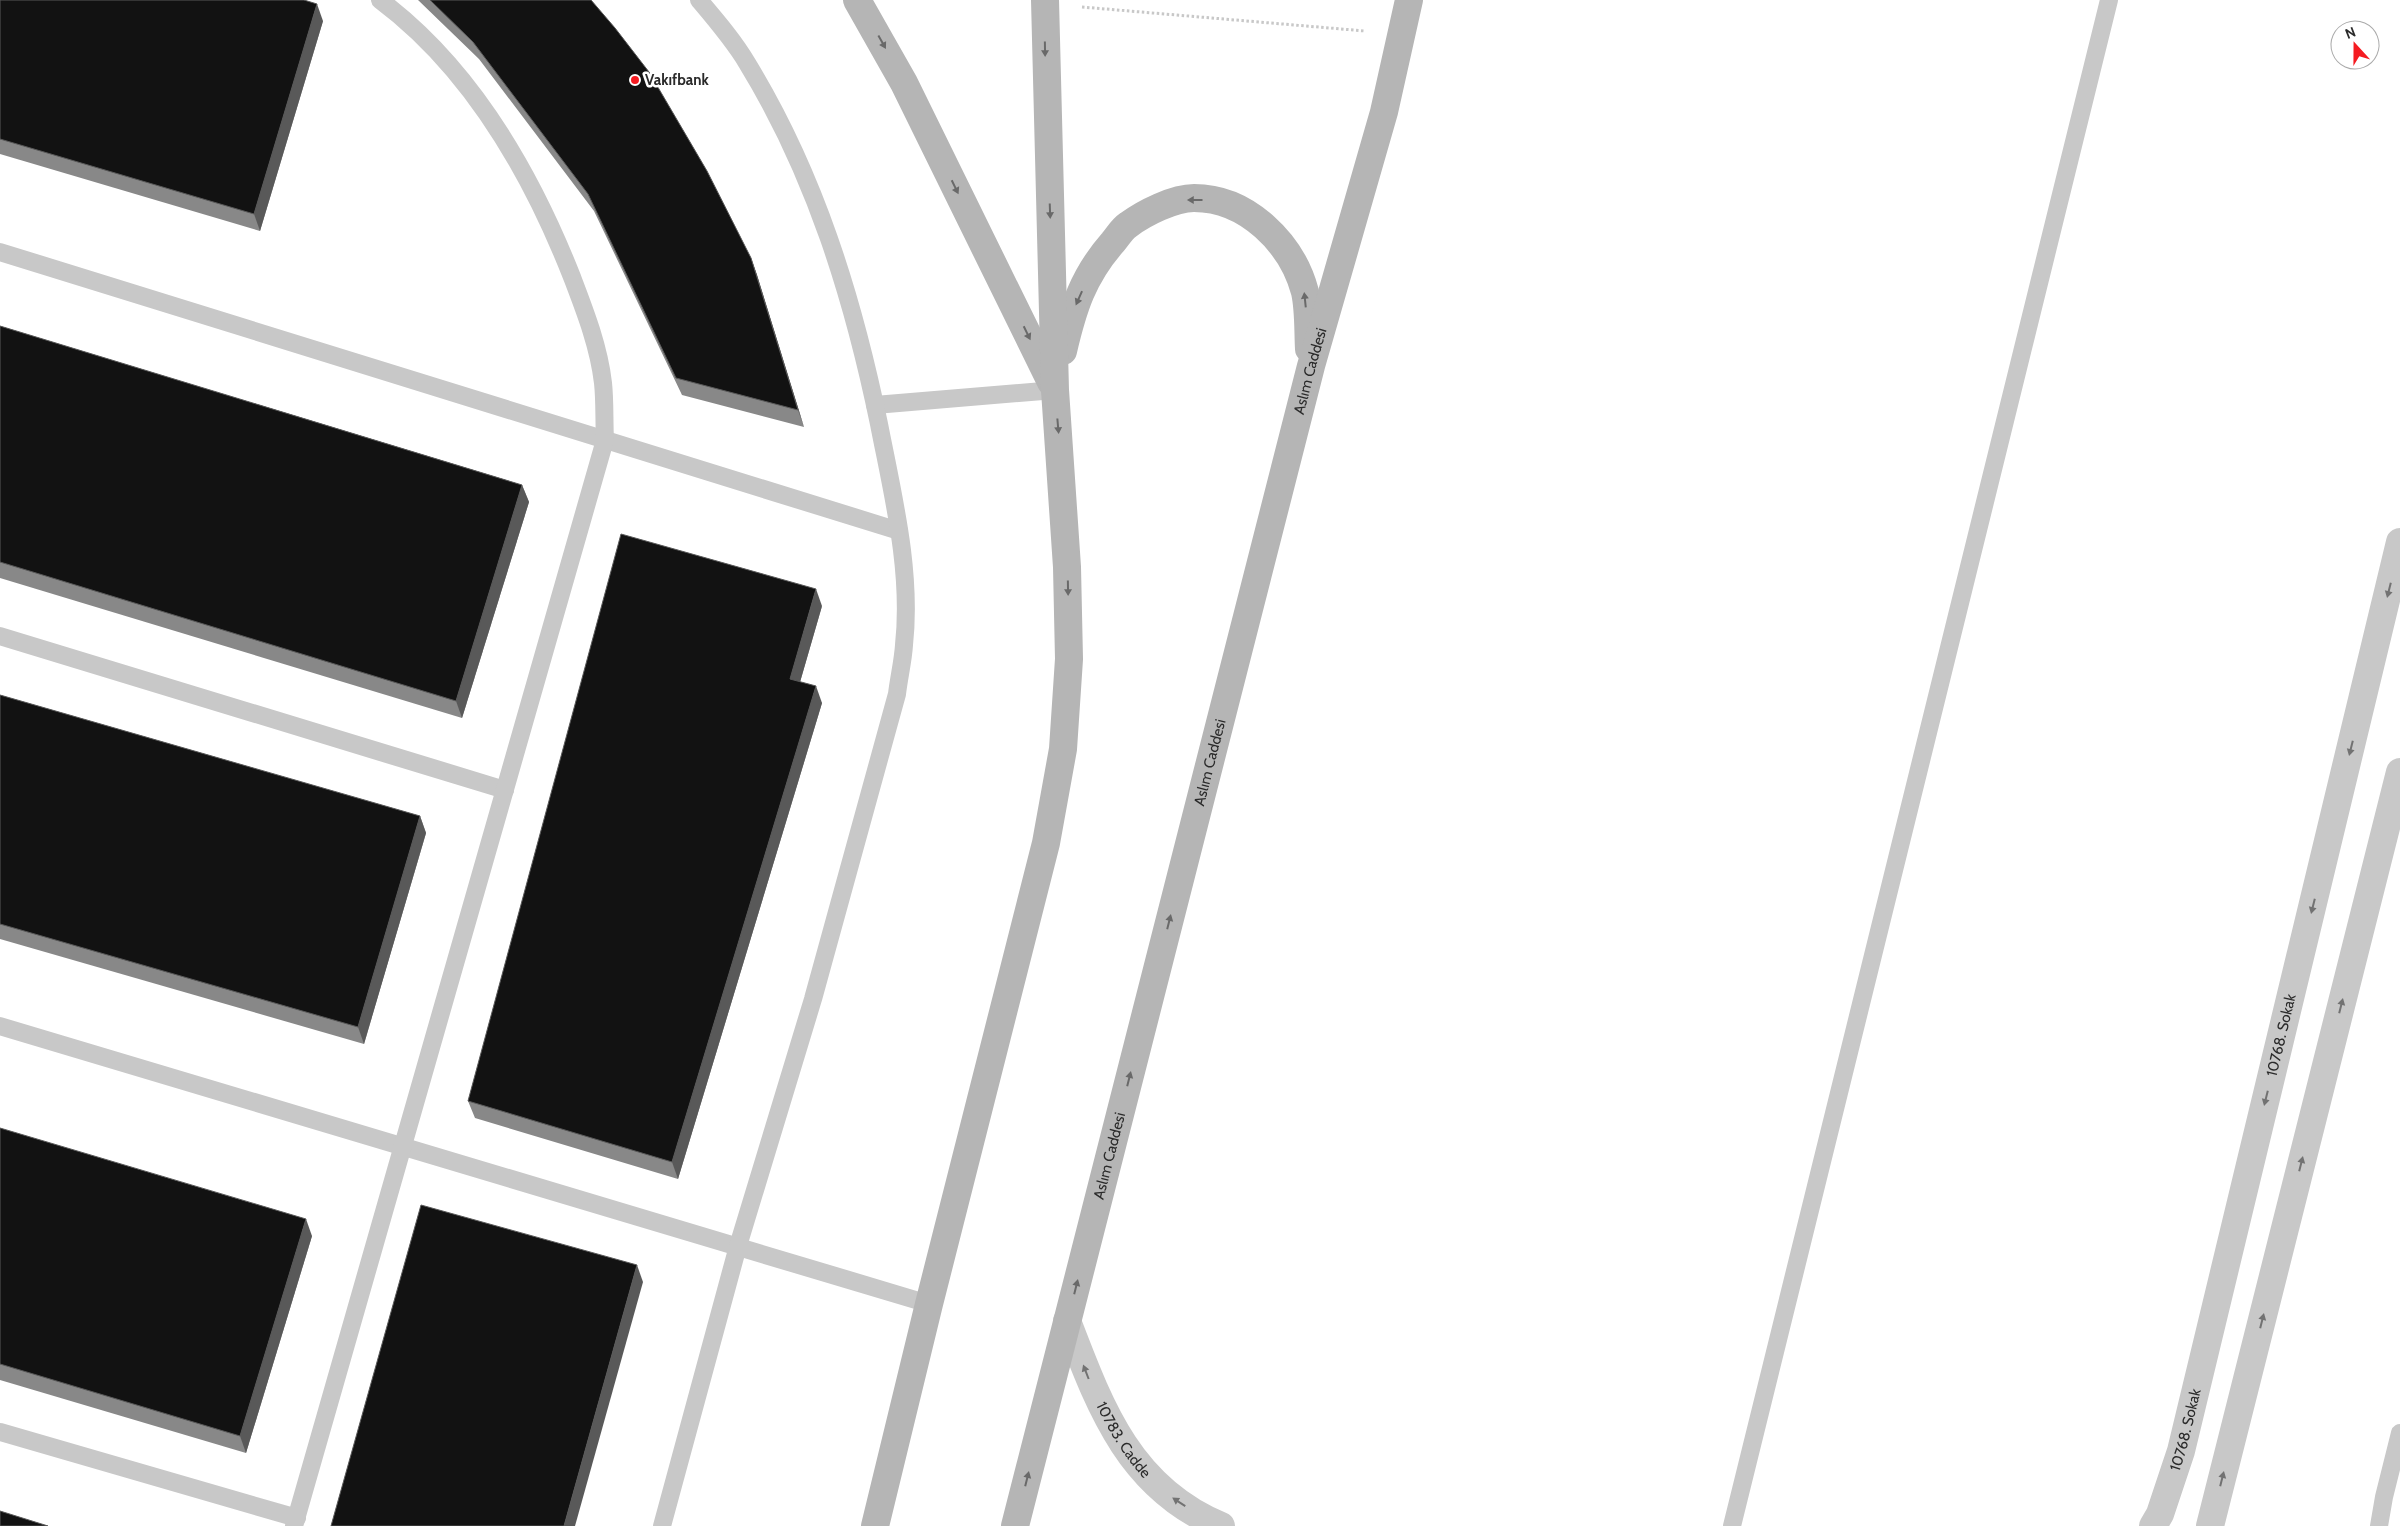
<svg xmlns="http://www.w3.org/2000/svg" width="2400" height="1526" viewBox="0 0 2400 1526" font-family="Cabin,sans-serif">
<rect width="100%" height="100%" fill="#fff"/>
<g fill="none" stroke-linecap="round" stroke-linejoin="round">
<polyline stroke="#c8c8c8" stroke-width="3" stroke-dasharray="2.5 2.5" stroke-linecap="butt" points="1082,7 1365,31"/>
<g stroke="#c8c8c8" stroke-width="18">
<polyline points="0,252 899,531"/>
<polyline points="875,405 1055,390"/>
<polyline points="0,636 505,790"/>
<polyline points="0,1026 929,1304"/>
<polyline points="0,1432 297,1518"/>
<path d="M294,1526L605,440C604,421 605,401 603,383C599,347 585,311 572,277C531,173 471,68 380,0"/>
<path d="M662,1526L738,1246L813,999L897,694C899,677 903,661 904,645C912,571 893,496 879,424C853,298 815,174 747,63C734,41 716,20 699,0"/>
<polyline points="1732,1526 2109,0"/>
<polyline points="2379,1526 2384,1497 2400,1433"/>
</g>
<g stroke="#c8c8c8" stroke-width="28">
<path id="s1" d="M2153,1526L2160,1514L2181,1451L2400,542"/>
<polyline points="2210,1526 2400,772"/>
</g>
<path stroke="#c8c8c8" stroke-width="28" id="s2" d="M1067,1321C1100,1407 1129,1488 1221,1526"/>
<g stroke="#b5b5b5" stroke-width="28">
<polyline points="857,0 904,83 1051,382"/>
<path d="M1063,351C1073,308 1083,276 1113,242C1118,236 1122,229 1128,225C1144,213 1174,198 1194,198C1247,198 1292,243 1305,292C1309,310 1308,331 1309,349"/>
<polyline points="875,1526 929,1304 1046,843 1063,749 1069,659 1067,567 1055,390 1045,0"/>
<path id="s3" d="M1015,1526L1311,366L1384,112L1409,0"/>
</g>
</g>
<g fill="#888">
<polygon points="0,0 323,21 260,231 0,154"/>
<polygon points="418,0 591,0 751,258 757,275 804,427 682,395 594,211 479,59"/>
<polygon points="0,326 522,485 529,502 462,718 0,578"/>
<polygon points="822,606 800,682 822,703 678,1179 475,1118 468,1101"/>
<polygon points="0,695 420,816 426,833 364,1044 0,939"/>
<polygon points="0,1128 312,1236 246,1453 0,1380"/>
</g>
<g fill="#595959">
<polygon points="317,4 323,21 260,231 254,214"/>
<polygon points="751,258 757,275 804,427 798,410"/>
<polygon points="522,485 529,502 462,718 456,701"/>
<polygon points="816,589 822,606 796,696 790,679"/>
<polygon points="816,686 822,703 678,1179 672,1162"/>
<polygon points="420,816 426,833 364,1044 358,1027"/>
<polygon points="306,1219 312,1236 246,1453 240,1436"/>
<polygon points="637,1265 643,1282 575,1526 564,1526"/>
</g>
<g fill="#121212" stroke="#595959">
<polygon points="0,0 304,0 317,4 254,214 0,139"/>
<polygon points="430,0 591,0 615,28 649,72 707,171 751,258 798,410 676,378 588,194 473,42"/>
<polygon points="0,326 522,485 456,701 0,562"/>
<polygon points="621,534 816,589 790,679 816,686 672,1162 468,1101"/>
<polygon points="0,695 420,816 358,1027 0,924"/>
<polygon points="0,1128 306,1219 240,1436 0,1364"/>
<polygon points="421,1205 637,1265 564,1526 331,1526"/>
<polygon points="0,1511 48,1526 0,1526"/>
</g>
<defs><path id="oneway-solid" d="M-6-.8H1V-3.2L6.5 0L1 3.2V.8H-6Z" transform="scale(1.25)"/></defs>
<g fill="#696969">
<use href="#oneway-solid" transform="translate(882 42) rotate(61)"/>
<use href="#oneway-solid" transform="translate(1045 49) rotate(89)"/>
<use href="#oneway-solid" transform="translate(955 187) rotate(64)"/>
<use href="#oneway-solid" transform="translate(1195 200) rotate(180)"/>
<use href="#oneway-solid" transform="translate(1050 211) rotate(88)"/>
<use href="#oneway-solid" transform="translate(1079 298) rotate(114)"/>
<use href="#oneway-solid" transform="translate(1305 300) rotate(-96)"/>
<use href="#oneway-solid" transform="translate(1027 333) rotate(64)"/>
<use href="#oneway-solid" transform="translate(1058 426) rotate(85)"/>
<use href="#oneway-solid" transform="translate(1068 588) rotate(89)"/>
<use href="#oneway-solid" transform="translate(1169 922) rotate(-76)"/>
<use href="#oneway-solid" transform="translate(1129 1079) rotate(-76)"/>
<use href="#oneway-solid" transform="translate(1076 1287) rotate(-76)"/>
<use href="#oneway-solid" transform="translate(1027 1479) rotate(-76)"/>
</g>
<g fill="#727272">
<use href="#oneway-solid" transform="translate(2389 590) rotate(104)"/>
<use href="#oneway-solid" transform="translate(2351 748) rotate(104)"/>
<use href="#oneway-solid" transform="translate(2313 906) rotate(104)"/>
<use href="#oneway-solid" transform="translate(2341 1006) rotate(-76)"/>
<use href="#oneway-solid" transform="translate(2266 1098) rotate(104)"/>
<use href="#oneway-solid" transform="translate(2301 1164) rotate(-76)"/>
<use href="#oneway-solid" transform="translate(2262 1321) rotate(-76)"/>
<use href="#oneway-solid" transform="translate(1086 1372) rotate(-111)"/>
<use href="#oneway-solid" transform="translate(2222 1479) rotate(-76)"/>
<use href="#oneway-solid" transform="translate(1179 1502) rotate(-147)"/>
</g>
<circle fill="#f51b21" stroke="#fff" stroke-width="2" cx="635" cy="80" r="5"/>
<g text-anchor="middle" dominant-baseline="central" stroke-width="5" stroke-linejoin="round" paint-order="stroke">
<g font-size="15" font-weight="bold" fill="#2b2b2b" stroke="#fff" text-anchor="start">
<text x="645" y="80">Vakıfbank</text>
</g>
<g font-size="15" fill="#2b2b2b" stroke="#fff">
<text stroke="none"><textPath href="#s3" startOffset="1192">Aslım Caddesi</textPath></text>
<text stroke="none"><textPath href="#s3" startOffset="788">Aslım Caddesi</textPath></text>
<text stroke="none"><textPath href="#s1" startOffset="508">10768. Sokak</textPath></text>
<text stroke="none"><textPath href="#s3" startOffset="382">Aslım Caddesi</textPath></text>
<text stroke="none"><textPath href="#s1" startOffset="102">10768. Sokak</textPath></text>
<text stroke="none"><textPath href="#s2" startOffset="132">10783. Cadde</textPath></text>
</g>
</g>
<g transform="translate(2355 45) rotate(339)"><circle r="24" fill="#ffffff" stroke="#aaaaaa"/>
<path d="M0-4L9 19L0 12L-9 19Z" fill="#f51b21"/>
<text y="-8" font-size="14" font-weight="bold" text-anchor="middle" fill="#2b2b2b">N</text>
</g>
</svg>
